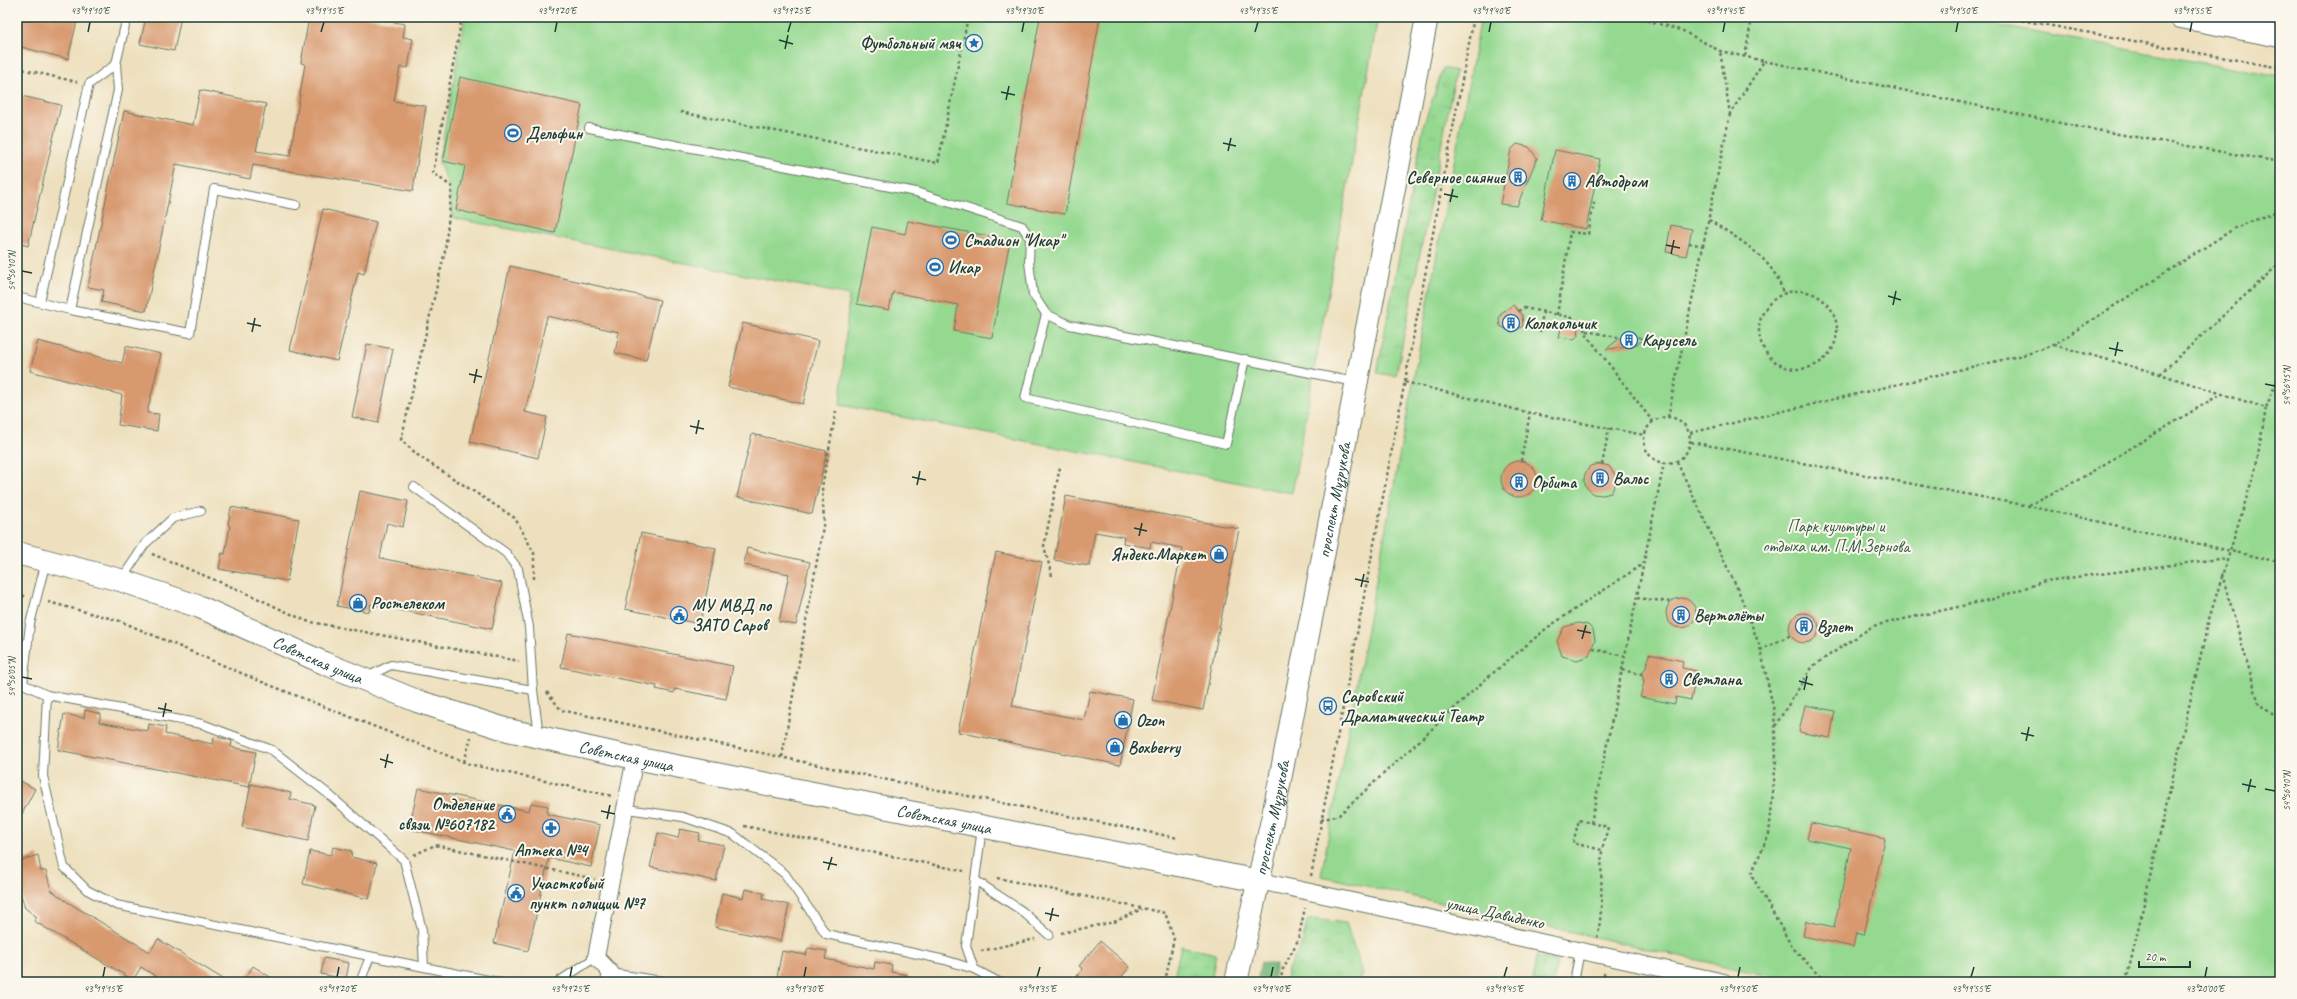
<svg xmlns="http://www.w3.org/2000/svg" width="2297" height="999" viewBox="0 0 2297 999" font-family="Caveat,sans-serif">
<defs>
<pattern id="grass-tufts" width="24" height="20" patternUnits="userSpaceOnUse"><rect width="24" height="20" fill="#95d991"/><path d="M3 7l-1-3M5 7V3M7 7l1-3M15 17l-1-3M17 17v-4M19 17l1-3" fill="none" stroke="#80bb7e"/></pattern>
<pattern id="forest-crowns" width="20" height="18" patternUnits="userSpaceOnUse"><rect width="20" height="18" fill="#78b97b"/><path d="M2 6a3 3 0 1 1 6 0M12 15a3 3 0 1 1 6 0" fill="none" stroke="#629866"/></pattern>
</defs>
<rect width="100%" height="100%" fill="#fbf7ec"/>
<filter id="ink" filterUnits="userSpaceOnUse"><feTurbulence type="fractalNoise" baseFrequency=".025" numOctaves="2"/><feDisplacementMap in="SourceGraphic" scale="8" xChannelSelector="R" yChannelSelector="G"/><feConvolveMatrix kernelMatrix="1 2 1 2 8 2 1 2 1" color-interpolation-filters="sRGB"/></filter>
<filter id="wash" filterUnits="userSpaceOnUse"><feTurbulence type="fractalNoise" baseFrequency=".012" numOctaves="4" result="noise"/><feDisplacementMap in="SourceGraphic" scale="16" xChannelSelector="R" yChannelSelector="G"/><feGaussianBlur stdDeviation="0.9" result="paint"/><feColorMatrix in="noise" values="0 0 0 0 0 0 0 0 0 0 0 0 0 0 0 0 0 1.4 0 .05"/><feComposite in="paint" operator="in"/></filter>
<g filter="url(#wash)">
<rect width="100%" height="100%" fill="#eee0be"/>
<g fill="url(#grass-tufts)" stroke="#5a8b62">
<polygon points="1443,68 1456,71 1396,376 1377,373 1424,124"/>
<polygon points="1312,919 1346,923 1363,976 1350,982 1286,982 1287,971 1302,944 1307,921"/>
<polygon points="1181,946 1216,954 1211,982 1173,982"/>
<polygon points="1537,955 1557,962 1553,982 1533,982"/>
</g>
<polygon fill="url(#forest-crowns)" stroke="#4c7b58" points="1261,962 1276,965 1272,982 1257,982"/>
<g fill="#95d991" stroke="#5a8b62">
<polygon points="465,17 1378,17 1292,493 840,405 849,295 453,218 449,188 439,162"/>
<polygon points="1481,17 1950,17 2280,77 2280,982 1796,982 1321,876"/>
</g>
<g id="blocks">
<g fill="#d8996e">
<polygon points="17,17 78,17 68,59 17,46"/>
<polygon points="146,17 181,17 174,51 140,44"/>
<polygon points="309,17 365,17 405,24 403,37 413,39 408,68 400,67 394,101 426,106 413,191 253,165 250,179 176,164 146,311 101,302 104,290 88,287 124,111 193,125 200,90 266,104 256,151 290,156 305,64 301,63"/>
<polygon points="1040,17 1100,17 1065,214 1007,203"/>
<polygon points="460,77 582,105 555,233 456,210 465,166 443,161"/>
<polygon points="17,95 61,105 28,246 17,243"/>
<polygon points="1517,144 1529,147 1537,158 1517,206 1500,204 1511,150"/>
<polygon points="1555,150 1600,159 1586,229 1541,220"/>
<polygon points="323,209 376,222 364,274 358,272 337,361 290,350"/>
<polygon points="908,221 1010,240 992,338 954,331 958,305 893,292 889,310 857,304 872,227 905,234"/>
<polygon points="1671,225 1692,229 1686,256 1666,252"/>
<polygon points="510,266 660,300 646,360 615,353 619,332 547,316 525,412 547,417 538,458 470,442"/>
<polygon points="1513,305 1522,315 1523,326 1512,332 1500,326 1499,319 1501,313"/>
<polygon points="1569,322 1575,324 1578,329 1579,335 1574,339 1559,337 1562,323"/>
<polygon points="743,323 818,341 803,404 728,387"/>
<polygon points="1627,333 1644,340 1631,347 1606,349"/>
<polygon points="38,341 122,363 126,346 161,354 147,413 159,414 157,431 118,425 122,395 30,371"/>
<polygon points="367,344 393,349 378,423 352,417"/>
<polygon points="752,434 827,451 812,514 737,497"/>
<circle cx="1519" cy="479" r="18"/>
<polygon points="1600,464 1609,466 1615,475 1616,483 1611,493 1603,495 1593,494 1587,488 1584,481 1585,474 1590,466"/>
<polygon points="360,491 408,501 403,527 387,523 380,558 502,583 492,629 371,604 369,612 337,606"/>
<polygon points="1066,496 1239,529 1203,710 1152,700 1182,548 1151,542 1150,548 1123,543 1124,537 1095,532 1089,566 1054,560"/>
<polygon points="231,507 299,519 287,581 219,569 222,553 225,554 230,526 228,525"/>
<polygon points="641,533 716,548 700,624 625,609"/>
<polygon points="747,548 810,562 796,625 779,622 789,574 744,565"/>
<polygon points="996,552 1042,562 1012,706 1084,720 1090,691 1133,699 1120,765 958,732"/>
<circle cx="1681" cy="613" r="15"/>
<circle cx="1804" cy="628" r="15"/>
<polygon points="1578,623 1588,625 1593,630 1595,640 1589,656 1577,660 1562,656 1557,641 1564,627"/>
<polygon points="568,633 733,666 726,699 675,689 674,693 656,689 657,686 561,667"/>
<polygon points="1649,654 1683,661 1682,668 1697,671 1691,700 1676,697 1675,704 1640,697 1644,682 1642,674 1646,667"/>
<polygon points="1805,705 1835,711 1830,738 1799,732"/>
<polygon points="85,710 101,714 99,722 148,731 149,724 166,727 165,734 213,744 214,737 227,739 232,741 231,747 256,752 249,787 58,750 64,714 84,718"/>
<polygon points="17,779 35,789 17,823"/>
<polygon points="251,784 291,793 290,799 315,805 308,841 242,827"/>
<polygon points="418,788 529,811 531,803 548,806 547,814 600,825 591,867 549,858 528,951 494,943 515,851 409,829"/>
<polygon points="1811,823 1885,839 1864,935 1856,933 1853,947 1803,936 1806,921 1834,927 1851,848 1807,839"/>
<polygon points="680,829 700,833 698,840 724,845 716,881 650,867 658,833 678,838"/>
<polygon points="333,847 352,851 351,857 377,863 369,899 303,884 310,851 331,855"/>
<polygon points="38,855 41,871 46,871 51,890 66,901 150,952 158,939 228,982 165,982 141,967 133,980 34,921 37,917 25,908 21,895 17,895 17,862"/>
<polygon points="745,889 764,893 763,899 789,905 781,941 715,927 722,893 743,898"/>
<polygon points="1100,941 1130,967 1117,982 1072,982 1083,969 1079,966"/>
<polygon points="808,948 827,951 825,959 874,969 875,962 892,965 891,972 908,975 907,982 776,982 782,951 806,955"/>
<polygon points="324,958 349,963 346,979 321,974"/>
<polygon points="253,966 278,982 243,982"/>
</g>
</g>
</g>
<g filter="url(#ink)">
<use href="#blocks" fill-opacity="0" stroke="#677664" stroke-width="1"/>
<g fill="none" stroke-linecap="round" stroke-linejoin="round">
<g stroke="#677664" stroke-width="10">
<g id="lane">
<polyline points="589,128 916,192 1022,226 1030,238 1029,262 1033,294 1046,314 1070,325 1355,382"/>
<polyline points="17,297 70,310 118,90 116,64 127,17"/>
<polyline points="40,302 89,84 116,64"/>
<polyline points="70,310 190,333 214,189 296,205"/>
<polyline points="1046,314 1025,398 1226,444 1245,359"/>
<polyline points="414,487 506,553 518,569 529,627 533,690 539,735"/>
<polyline points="46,561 30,624 23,684 47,695 43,776 64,867 87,890 116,905 424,967"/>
<polyline points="121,580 145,544 173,518 201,511"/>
<polyline points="17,651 28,642"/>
<polyline points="367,677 391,665 533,690"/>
<polyline points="47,695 202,724 272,750 327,793 404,860 422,930 424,967 498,982"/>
<polyline points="627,809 683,817 733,834 785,874 826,934 945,960 974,969"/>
<polyline points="982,828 966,946 974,969 999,982"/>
<polyline points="975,880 1022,911 1049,935"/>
<polyline points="611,973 668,982"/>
<polyline points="360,982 370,957"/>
<polyline points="558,982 596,957"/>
<polyline points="1574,982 1580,951"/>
</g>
</g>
<g stroke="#677664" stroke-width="18">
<g id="street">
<polyline points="1259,881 1724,982"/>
<polyline points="609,982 611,973 596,957 635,758"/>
</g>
</g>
<g stroke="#677664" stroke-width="24">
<g id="secondary">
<polyline points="2181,17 2280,36"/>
<path id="s1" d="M17,553L120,580L200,607L324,663L417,701L508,730L635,758L1259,881"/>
<path id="s2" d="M1236,982L1274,811L1427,17"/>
</g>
</g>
<g stroke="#677664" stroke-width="2.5" stroke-dasharray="3 3" stroke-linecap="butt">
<polyline points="462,17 433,173 452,187 445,251 401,440 420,457 515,518 534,553 534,579"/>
<polyline points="1636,17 1683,31 1720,51 1764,61 1730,114 1720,51"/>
<polyline points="2004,17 2280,68"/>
<polyline points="1745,56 1752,17"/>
<polyline points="1764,61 2084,128 2280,162"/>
<polyline points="17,68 77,82"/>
<polyline points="680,112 938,163 968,17"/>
<path d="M1709,220C1737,238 1776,259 1783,294"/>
<polyline points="1689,243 1703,246"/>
<circle cx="1798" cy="330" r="39"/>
<polyline points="1518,311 1524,308 1570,317 1580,322 1589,338 1653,422"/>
<polyline points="1557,315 1570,232 1588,234 1594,203 1591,203"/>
<polyline points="1586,331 1622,338"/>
<polyline points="1540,332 1543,312"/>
<polyline points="2054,345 2160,374 2266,408 2280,372"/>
<polyline points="2160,374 2280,263"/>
<polyline points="1405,382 1530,413 1644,435"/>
<circle cx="1667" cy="440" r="23"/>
<polyline points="1668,417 1730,114"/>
<polyline points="1690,433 2027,354 2053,345 2235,228 2280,210"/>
<polyline points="1691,442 2029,506 2280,562"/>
<polyline points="1521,461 1530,413"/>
<polyline points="1677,462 1739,592 1760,647 1774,711 1776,760 1769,834 1751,874 1792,947 1825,982"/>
<polyline points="1602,465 1609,428"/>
<polyline points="2029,505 2078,480 2221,394"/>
<polyline points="152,554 244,592 306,621 519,661"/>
<polyline points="2222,574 2259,704 2280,720"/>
<polyline points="1052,576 1044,546 1060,467"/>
<polyline points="17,595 25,596"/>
<polyline points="1637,598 1671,602"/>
<polyline points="48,602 120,621 262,682 469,764 612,796"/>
<polyline points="1593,649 1625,656"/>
<polyline points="1760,650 1791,635"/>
<polyline points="1622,670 1642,674"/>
<polyline points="547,692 561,710 883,779 1178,838"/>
<polyline points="1775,726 1813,666 1873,626 1993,599 2045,581 2226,558"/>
<polyline points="782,757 824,521 822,487 836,411"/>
<polyline points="464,762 471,737"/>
<polyline points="1321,820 1339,815 1487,678 1547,628 1643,564"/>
<polygon points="1579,820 1608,827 1602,850 1573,843"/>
<polyline points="1591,823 1664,463"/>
<polyline points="744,826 964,871"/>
<polyline points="414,855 435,845 595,879"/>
<polyline points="1311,876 1474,17"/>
<polyline points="997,878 1165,913 1174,938 1165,982"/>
<polyline points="1061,933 1114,922 1142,909"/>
<path d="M1597,938C1604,909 1600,879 1602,850"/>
<polyline points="981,951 1035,939"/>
<polyline points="1604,973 1605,982"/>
<polyline points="1280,982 1283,969 1298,940 1305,908"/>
<polyline points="2126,982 2209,619 2256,467 2266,408"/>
</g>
<use href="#lane" stroke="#fff" stroke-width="8"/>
<use href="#street" stroke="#fff" stroke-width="16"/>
<use href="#secondary" stroke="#fff" stroke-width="22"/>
</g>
</g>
<path fill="none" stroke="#1f3d34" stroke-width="1.5" d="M88,32L90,22M321,32L324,22M555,32L557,22M788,32L791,22M1022,32L1024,22M1255,32L1258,22M1489,32L1491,22M1723,32L1725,22M1956,32L1958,22M2190,32L2192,22M779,40L793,44M785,49L788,35M1001,92L1015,95M1006,100L1009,86M1223,143L1236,146M1228,151L1231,138M1444,194L1458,197M1450,202L1453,189M1666,245L1680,248M1671,254L1674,240M22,271L32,273M1888,296L1901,300M1893,305L1896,291M247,323L261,326M252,332L255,318M2109,348L2123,351M2115,356L2118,342M469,374L482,377M474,383L477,369M2265,384L2275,386M690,426L704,429M696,434L699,420M912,477L926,480M917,485L920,471M1134,528L1147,531M1139,536L1142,523M1355,579L1369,582M1361,587L1364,574M1577,630L1591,633M1582,639L1586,625M22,677L32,679M1799,681L1813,685M1804,690L1807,676M158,708L172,711M163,717L166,703M2021,733L2034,736M2026,741L2029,727M380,759L393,763M385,768L388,754M2242,784L2256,787M2265,789L2275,791M2248,792L2251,779M601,811L615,814M607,819L610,805M823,862L837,865M828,870L832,857M1045,913L1059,916M1050,921L1053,908M103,977L105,967M337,977L339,967M570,977L572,967M804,977L806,967M1037,977L1040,967M1271,977L1273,967M1504,977L1507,967M1738,977L1740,967M1971,977L1974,967M2205,977L2207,967"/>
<defs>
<g id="sight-ring" transform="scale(0.9)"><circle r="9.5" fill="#fbf7ec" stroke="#1f6fb2" stroke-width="1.5"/><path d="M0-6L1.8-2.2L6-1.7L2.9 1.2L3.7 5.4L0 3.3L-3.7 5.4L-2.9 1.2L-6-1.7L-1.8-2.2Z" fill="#1f6fb2"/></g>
<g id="stadium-ring" transform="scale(0.9)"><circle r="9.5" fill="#fbf7ec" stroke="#1f6fb2" stroke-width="1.5"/><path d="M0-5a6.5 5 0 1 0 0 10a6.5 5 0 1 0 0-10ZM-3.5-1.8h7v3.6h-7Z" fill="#1f6fb2"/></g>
<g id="building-ring" transform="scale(0.9)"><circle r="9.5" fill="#fbf7ec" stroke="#1f6fb2" stroke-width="1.5"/><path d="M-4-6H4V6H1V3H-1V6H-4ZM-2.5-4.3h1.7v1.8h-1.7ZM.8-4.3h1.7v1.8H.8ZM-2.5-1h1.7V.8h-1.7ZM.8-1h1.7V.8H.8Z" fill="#1f6fb2"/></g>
<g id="shop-ring" transform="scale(0.9)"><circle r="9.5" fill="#fbf7ec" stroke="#1f6fb2" stroke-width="1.5"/><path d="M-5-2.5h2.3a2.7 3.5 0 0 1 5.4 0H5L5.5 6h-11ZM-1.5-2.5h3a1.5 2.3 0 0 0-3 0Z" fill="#1f6fb2"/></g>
<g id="civic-ring" transform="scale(0.9)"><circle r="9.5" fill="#fbf7ec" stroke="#1f6fb2" stroke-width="1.5"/><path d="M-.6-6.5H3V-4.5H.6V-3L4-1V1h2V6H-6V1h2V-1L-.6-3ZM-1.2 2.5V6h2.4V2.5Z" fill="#1f6fb2"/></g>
<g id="bus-ring" transform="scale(0.9)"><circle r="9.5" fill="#fbf7ec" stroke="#1f6fb2" stroke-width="1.5"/><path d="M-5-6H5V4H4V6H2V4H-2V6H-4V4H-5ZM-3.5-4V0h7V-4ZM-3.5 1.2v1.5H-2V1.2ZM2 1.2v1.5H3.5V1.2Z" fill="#1f6fb2"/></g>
<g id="pharmacy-ring" transform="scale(0.9)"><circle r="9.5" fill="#fbf7ec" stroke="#1f6fb2" stroke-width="1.5"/><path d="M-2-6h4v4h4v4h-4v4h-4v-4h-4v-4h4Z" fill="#1f6fb2"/></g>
</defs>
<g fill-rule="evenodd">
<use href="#sight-ring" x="974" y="43"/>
<use href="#stadium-ring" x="513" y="133"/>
<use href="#building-ring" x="1518" y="177"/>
<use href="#building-ring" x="1572" y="181"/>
<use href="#stadium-ring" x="951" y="240"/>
<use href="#stadium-ring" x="935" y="267"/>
<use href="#building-ring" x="1511" y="323"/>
<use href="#building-ring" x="1629" y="340"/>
<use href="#building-ring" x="1600" y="478"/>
<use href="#building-ring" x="1519" y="482"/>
<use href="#shop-ring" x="1219" y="554"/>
<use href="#shop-ring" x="358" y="603"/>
<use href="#civic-ring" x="679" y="615"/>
<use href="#building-ring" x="1681" y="615"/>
<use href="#building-ring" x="1804" y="626"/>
<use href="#building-ring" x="1669" y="679"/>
<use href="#bus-ring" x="1328" y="706"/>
<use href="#shop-ring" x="1123" y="720"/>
<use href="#shop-ring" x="1115" y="747"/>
<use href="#civic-ring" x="507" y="814"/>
<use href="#pharmacy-ring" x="551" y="828"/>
<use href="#civic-ring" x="516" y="893"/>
</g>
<g text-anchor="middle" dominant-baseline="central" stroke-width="4" stroke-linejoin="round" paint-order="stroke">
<g font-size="17" font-weight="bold" fill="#1f3d34" stroke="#fbf7ec" text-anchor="start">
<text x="961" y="43" text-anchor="end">Футбольный мяч</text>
<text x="526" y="133">Дельфин</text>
<text x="1505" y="177" text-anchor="end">Северное сияние</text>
<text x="1585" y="181">Автодром</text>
<text x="964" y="240">Стадион "Икар"</text>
<text x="948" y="267">Икар</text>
<text x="1524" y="323">Колокольчик</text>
<text x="1642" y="340">Карусель</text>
<text x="1613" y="478">Вальс</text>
<text x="1532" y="482">Орбита</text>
<text x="1206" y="554" text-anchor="end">Яндекс.Маркет</text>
<text x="371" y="603">Ростелеком</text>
<text x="692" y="605">МУ МВД по<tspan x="692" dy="20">ЗАТО Саров</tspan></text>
<text x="1694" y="615">Вертолёты</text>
<text x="1817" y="626">Взлет</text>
<text x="1682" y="679">Светлана</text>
<text x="1341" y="696">Саровский<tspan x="1341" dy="20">Драматический Театр</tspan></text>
<text x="1136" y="720">Ozon</text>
<text x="1128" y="747">Boxberry</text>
<text x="494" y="804" text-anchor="end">Отделение<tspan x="494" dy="20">связи №607182</tspan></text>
<text x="551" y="850" text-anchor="middle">Аптека №4</text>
<text x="529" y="883">Участковый<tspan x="529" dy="20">пункт полиции №7</tspan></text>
</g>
<g font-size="17" fill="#1f3d34" stroke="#fbf7ec">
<text stroke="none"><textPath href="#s2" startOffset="492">проспект Музрукова</textPath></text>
<text stroke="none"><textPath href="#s1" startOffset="320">Советская улица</textPath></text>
<text stroke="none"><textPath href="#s1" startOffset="644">Советская улица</textPath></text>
<text stroke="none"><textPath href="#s2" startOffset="168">проспект Музрукова</textPath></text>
<text stroke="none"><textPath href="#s1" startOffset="968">Советская улица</textPath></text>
<text transform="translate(1495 913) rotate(12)">улица Давиденко</text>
</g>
<g font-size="17" fill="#375c47" stroke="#fbf7ec">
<text x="1836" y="526">Парк культуры и<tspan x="1836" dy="20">отдыха им. П.М.Зернова</tspan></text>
</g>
</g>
<rect width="2297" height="999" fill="none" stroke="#fbf7ec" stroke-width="44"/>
<path d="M2139 961v6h51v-6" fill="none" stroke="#1f3d34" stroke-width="2"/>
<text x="2145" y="961" font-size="12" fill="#1f3d34" stroke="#fbf7ec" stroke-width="3" paint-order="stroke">20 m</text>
<rect x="22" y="22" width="2253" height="955" fill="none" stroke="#1f3d34" stroke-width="1.5"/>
<g font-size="10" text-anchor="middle" fill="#1f3d34">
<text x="90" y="14">43°19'10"E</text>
<text x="324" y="14">43°19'15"E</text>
<text x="557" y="14">43°19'20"E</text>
<text x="791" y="14">43°19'25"E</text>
<text x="1024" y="14">43°19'30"E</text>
<text x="1258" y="14">43°19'35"E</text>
<text x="1491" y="14">43°19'40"E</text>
<text x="1725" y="14">43°19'45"E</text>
<text x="1958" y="14">43°19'50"E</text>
<text x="2192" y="14">43°19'55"E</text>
<text transform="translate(11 271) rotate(-90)" y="4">54°56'10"N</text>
<text transform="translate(2286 386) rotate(-90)" y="4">54°56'15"N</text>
<text transform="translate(11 677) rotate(-90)" y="4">54°56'05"N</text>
<text transform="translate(2286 791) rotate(-90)" y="4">54°56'10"N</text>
<text x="103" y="992">43°19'15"E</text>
<text x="337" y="992">43°19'20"E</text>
<text x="570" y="992">43°19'25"E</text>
<text x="804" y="992">43°19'30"E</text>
<text x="1037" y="992">43°19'35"E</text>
<text x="1271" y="992">43°19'40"E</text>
<text x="1504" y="992">43°19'45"E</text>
<text x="1738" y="992">43°19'50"E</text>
<text x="1971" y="992">43°19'55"E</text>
<text x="2205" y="992">43°20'00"E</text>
</g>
</svg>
